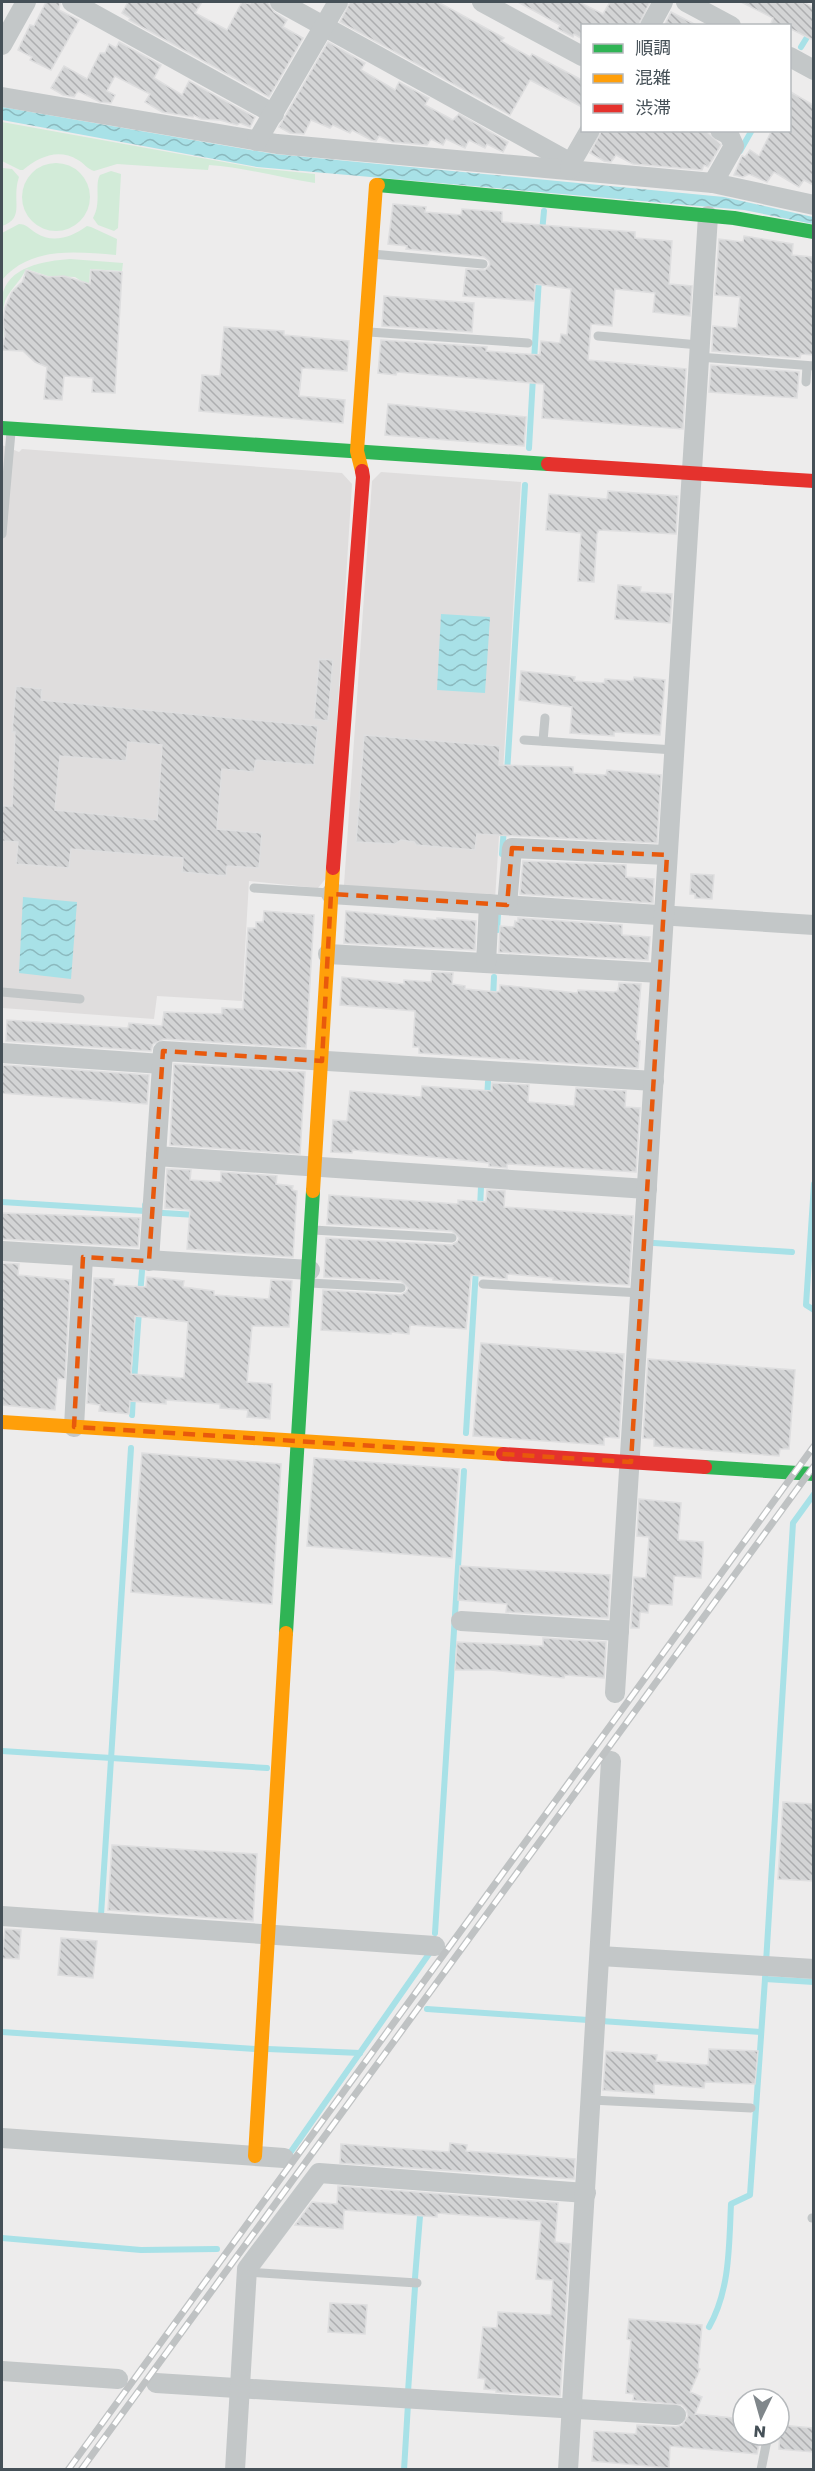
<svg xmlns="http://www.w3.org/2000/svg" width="815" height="2471" viewBox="0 0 815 2471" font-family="Poppins,'Noto Sans JP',sans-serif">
<defs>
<pattern id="water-waves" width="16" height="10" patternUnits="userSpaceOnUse" patternTransform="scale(1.5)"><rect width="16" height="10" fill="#a8e1e7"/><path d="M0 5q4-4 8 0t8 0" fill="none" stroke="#8bb9be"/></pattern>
<pattern id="building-back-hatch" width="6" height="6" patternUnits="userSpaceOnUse" patternTransform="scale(1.5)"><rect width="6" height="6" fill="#d3d4d5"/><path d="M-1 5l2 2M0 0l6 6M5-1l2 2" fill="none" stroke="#adaeb0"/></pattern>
</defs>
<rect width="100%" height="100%" fill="#edecec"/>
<g fill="#dfdddd">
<polygon points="2,445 19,452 22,449 342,473 352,484 327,877 318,888 249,881 242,1001 157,996 154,1019 2,1008"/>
<polygon points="381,472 521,482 495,900 347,888 344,885 372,481"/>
</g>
<g fill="#d2ebd8">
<path d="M2,122L257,168L315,174V183C281,178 243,167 209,165L208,170L117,164L94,171C87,169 84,163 78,160C58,148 39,157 23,170H20L2,161Z"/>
<circle cx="56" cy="197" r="34"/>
<path d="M3,168L12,169L19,177C11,200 26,218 2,226Z"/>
<path d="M111,171L121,174L118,228L114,231L98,225L93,218C102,202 94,185 100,175Z"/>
<path d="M19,224C26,224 30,229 36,233C53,244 72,237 87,226L91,227L117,239L116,255C75,252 31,246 2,280V233Z"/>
<path d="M70,259L123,263L122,271L90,269L89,286L75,277L48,276L26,269C21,281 10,289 5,301C0,316 6,330 2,344C2,329 0,312 2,297C7,266 45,261 70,259Z"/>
</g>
<g fill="url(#water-waves)">
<polygon points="2,107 274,154 724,197 813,217 813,224 744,210 257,167 2,120"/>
<polygon points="441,614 490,617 485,693 437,690"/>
<polygon points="23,897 77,902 71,979 19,973"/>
</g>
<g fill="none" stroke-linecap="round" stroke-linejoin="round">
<g stroke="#a8e1e7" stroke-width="6">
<polyline points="801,47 814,26"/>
<polyline points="740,151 752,130"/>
<polyline points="542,232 544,211"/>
<polyline points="534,361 539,278"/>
<polyline points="529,448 533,377"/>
<polyline points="507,773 525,485"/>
<polyline points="502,854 504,828"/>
<polyline points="497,930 498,915"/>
<polyline points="493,999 494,977"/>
<polyline points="487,1099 488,1082"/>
<polyline points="814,1184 806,1305 814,1310"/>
<polyline points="2,1202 145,1211 145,1205"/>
<polyline points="480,1208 481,1187"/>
<polyline points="163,1213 196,1215"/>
<polyline points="654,1243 792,1252"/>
<polyline points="140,1295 142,1271"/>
<polyline points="134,1382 139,1311"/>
<polyline points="132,1415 133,1395"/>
<polyline points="466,1433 476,1269"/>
<polyline points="814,1494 793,1523 765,1979 814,1982"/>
<polyline points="2,1751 267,1768"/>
<polyline points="101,1915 131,1448"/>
<polyline points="435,1933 464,1471"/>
<polyline points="427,2009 588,2020"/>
<polyline points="601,2021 761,2032"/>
<polyline points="2,2032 255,2049"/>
<polyline points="268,2049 360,2053"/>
<polyline points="290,2153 431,1951"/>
<polyline points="2,2238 141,2250 217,2249"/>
<polyline points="415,2278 420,2216"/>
<path d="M709,2327C730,2290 729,2246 731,2204L750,2195L765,1979"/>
<polyline points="408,2392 415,2287"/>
<polyline points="404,2470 408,2404"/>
</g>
</g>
<g fill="url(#building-back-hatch)" stroke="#dededf" stroke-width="1.5" fill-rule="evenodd">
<polygon points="46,2 60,2 59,10 79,20 51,70 30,60 32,57 18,50 30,25 34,26"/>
<polygon points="128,2 202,2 195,13 227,30 242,2 250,4 251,2 268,2 274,12 287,20 283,27 303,38 269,97 129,20 130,18 122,13"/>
<polygon points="350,2 438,2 504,38 501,41 530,57 532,54 582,80 582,107 530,80 510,115 340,22"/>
<polygon points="518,2 579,2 603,14 610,2 650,2 638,26 582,26 582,39 574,34 573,37 558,29 560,25"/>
<polygon points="741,2 803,2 813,7 813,40 789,28 789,26 770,26 773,18"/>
<polygon points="671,12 698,26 664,26"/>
<polygon points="119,42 161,65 154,78 182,95 189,81 255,117 250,127 240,123 237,125 220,120 201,119 194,115 193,117 162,112 145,102 150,94 115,76 107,91 115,95 111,103 100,102 78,91 74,97 63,95 51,88 64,66 87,79 100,53 105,53 109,44 116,48"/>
<polygon points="328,42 365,63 361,70 395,90 399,82 429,98 425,105 453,120 459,114 508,142 503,152 487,144 485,148 469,140 465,148 446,139 443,145 431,139 427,145 392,142 379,136 376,141 371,140 352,130 350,133 333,125 330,128 311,120 304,134 290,133 279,127"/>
<polygon points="789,91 813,105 813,185 804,180 799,187 774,172 767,182 749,174 743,177 734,175 742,156 745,157 750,150 759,156 772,130 789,130"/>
<polygon points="602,130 705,130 721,145 708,167 704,165 702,170 633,164 616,155 611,162 604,161 590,153"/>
<polygon points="393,204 426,207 425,212 461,215 462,209 502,212 502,222 635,232 635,238 672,241 669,284 692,286 690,316 653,312 655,293 615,289 612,326 591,324 588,360 686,369 683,429 542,418 544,384 397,372 396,375 378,373 381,340 487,347 486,351 540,355 541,341 560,343 561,334 567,335 571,289 535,284 534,301 463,296 466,269 485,270 490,265 489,261 484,257 468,255 406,249 407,246 388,244"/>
<polygon points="744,236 793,244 792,255 813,257 813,355 801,354 800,358 712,351 713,326 737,328 740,297 715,295 719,239 743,242"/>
<polygon points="26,270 48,277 64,276 90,284 91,270 122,272 115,393 92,392 93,378 64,376 62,400 44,399 47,367 35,362 23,351 2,350 5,334 3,323 5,308 12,292 23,281"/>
<polygon points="384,296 474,303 472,332 382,326"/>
<polygon points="224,327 284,331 284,335 349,341 347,371 302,368 299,396 345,400 343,423 199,411 202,375 220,376"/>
<polygon points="711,365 799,372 797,398 709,392"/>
<polygon points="388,404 526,417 524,446 385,435"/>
<polygon points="608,491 678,496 676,534 599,530 597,534 594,582 578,581 581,533 546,530 549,494 607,499"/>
<polygon points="618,585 641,587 640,592 672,594 670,623 615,619"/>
<polygon points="319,659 333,660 328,721 314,719"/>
<polygon points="521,671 575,677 574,681 604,683 605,679 633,681 634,677 665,680 660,735 614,732 614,736 570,733 572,707 519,700"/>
<path d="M16,686L42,689L41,700L318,726L314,765L256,760L254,772L222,769L217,829L262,833L259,868L227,866L226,876L182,872L183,858L71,849L69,868L16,864L18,842L2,841V806H12L15,732H12ZM128,742L162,745L157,820L55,810L60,756L126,761Z"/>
<polygon points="364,735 500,746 499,765 573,767 573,773 606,775 607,770 661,775 657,843 477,834 475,850 416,845 414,842 401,840 395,844 356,842"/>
<polygon points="523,861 626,865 626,877 654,879 653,903 520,894"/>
<polygon points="691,874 714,875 712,899 695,898 695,894 690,894"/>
<polygon points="264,911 314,915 306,1048 164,1039 153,1044 151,1051 6,1041 7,1020 128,1028 129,1023 162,1026 164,1012 222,1014 222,1008 243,1009 248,928 256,928 256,922 263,922"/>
<polygon points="346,911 437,920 437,918 476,921 475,950 344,943"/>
<polygon points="518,918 622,925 622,935 650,937 648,960 499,952 500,926 514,927 515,921 518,922"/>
<polygon points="432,972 453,973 452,984 465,986 465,989 497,992 500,991 500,985 577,993 578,990 614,992 618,991 619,983 641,984 636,1040 640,1041 638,1068 419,1053 419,1047 413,1047 415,1011 340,1005 342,977 404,984 404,980 431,982"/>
<polygon points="174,1064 305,1072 300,1154 170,1145"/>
<polygon points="4,1065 149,1075 147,1104 2,1093 2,1067"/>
<polygon points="492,1083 529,1085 528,1102 574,1106 576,1088 626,1091 625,1107 640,1108 636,1172 507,1164 507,1168 489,1166 489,1163 462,1160 353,1150 352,1153 331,1152 333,1120 347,1121 350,1091 421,1097 422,1086 492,1091"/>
<polygon points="167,1169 191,1170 190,1180 221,1182 221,1172 277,1176 276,1184 293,1186 292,1190 297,1191 293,1257 187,1249 190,1210 165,1208"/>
<polygon points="487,1190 505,1191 504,1207 633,1216 629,1285 553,1280 553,1278 507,1274 507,1279 471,1275 466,1329 410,1325 409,1334 391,1332 391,1334 321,1330 323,1290 401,1295 406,1292 408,1288 401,1281 324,1277 326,1238 452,1245 457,1242 459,1238 452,1231 327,1224 329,1195 458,1204 458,1200 486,1202"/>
<polygon points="2,1213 140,1218 138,1247 2,1239"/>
<polygon points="2,1263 19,1264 18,1275 70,1280 65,1379 58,1378 55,1410 2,1405"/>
<path d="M147,1277L184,1281L183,1287L214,1291V1295L269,1299L271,1280L292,1281L289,1327L252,1326L247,1382L272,1384L270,1419L247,1417L248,1410L220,1408V1404L166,1400V1404L130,1401L129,1414L99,1411L100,1405L87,1403L94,1278L114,1279L113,1285L146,1287ZM135,1316L188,1322L184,1378L131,1374Z"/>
<polygon points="481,1343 624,1354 619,1438 604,1437 604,1445 473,1436"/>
<polygon points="648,1359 795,1370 789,1449 780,1449 779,1456 654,1446 654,1439 643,1438"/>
<polygon points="142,1453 281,1464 272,1604 131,1592"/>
<polygon points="314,1458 459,1469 452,1558 307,1546"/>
<polygon points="639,1499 681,1503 678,1540 703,1542 703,1551 701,1578 674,1576 672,1605 649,1604 648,1613 640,1612 639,1628 631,1628 634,1577 646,1578 649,1537 637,1536"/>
<polygon points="460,1566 610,1575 608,1618 506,1612 507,1604 458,1600"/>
<polygon points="543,1638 606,1642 604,1678 565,1675 564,1678 491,1670 455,1670 457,1642 543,1646"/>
<polygon points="783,1802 813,1804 813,1881 778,1879"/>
<polygon points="112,1845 257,1854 253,1921 108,1910"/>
<polygon points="5,1929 21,1930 19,1959 2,1958"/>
<polygon points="61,1938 97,1941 93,1978 58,1975"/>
<polygon points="709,2049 758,2051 755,2084 705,2082 704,2088 654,2084 654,2094 603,2090 606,2051 657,2055 656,2061 708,2065"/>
<polygon points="450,2143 467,2145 466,2151 575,2159 574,2179 340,2163 341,2144 449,2152"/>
<polygon points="338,2186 558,2203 555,2242 570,2244 560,2396 496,2392 496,2390 484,2389 485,2379 478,2378 483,2327 497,2328 498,2312 551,2315 553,2280 536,2279 541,2221 437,2213 437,2217 344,2210 343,2229 295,2225 312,2202 337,2204"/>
<polygon points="330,2303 367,2305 365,2334 328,2332"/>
<polygon points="629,2319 702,2325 698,2368 700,2369 690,2392 702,2397 695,2414 743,2419 743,2435 761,2435 757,2454 670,2446 669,2468 592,2461 594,2431 636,2434 637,2425 676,2427 682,2425 688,2416 686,2409 682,2405 633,2400 634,2394 626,2393 631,2340 627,2339"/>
<polygon points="780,2425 813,2428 813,2452 779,2449"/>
</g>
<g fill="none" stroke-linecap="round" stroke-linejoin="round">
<g stroke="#c3c7c8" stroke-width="9">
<polyline points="372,254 483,264"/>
<polyline points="369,332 528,343"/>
<polyline points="598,336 699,345"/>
<polyline points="699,357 814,366"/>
<polyline points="806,382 807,366"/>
<polyline points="2,534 11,432"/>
<polyline points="524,740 674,750"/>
<polyline points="543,741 545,718"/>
<polyline points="254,888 329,893"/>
<polyline points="2,992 80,999"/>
<polyline points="313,1230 452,1238"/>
<polyline points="310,1283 401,1288"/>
<polyline points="483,1284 641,1293"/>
<polyline points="591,2100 751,2108"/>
<polyline points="812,2218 814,2218"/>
<polyline points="247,2272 417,2283"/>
<polyline points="761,2470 768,2435"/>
</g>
<g stroke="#c3c7c8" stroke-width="20">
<polyline points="72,2 274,114"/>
<polyline points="280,2 571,163"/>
<polyline points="482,2 582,56"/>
<polyline points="686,2 731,26"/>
<polyline points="650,26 663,2"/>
<polyline points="2,45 26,2"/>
<polyline points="790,57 814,70"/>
<polyline points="2,97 277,144 713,183 814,205"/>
<polyline points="257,141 338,2"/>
<polyline points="570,169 571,163 590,130"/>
<polyline points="713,183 734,146 729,135 720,130"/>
<polyline points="331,894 814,925"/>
<polyline points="507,905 512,848 667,855"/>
<polyline points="328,954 660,973"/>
<polyline points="486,963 489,904"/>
<polyline points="2,1053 162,1064"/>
<polyline points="156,1156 647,1189"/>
<polyline points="2,1251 310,1270"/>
<polyline points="149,1261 163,1051 654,1081"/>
<polyline points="74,1427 83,1257"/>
<polyline points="461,1621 619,1631"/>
<polyline points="615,1693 708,216"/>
<polyline points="2,1916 435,1946"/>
<polyline points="600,1956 814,1969"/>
<polyline points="2,2138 284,2158"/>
<polyline points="2,2371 118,2379"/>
<polyline points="156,2383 676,2415"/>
<polyline points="235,2470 247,2269 319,2173 586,2193"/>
<polyline points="568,2470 611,1761"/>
</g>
<g stroke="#30b455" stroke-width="14">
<polyline points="378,185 734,218 814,232"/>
<polyline points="2,428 548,464"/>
<polyline points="705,1467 814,1474"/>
<polyline points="286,1633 313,1191"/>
</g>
<g stroke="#ff9f0a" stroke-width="14">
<polyline points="362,471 357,451 376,185 378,185"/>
<polyline points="313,1191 333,868"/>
<polyline points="2,1422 503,1454"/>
<polyline points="255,2156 286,1633"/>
</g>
<g stroke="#e5322d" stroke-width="14">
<polyline points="548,464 814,481"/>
<polyline points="333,868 363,477 362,471"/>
<polyline points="503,1454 705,1467"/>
</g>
<g stroke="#bfc2c3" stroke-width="7">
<g id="rail">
<polyline points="68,2470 814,1446"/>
<polyline points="81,2470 814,1466"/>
</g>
</g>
<use href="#rail" stroke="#fff" stroke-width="4.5" stroke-dasharray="14" stroke-linecap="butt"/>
</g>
<path fill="none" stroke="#e8590c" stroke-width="4.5" stroke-dasharray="12 8" stroke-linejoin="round" d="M512,848L667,855L631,1462L74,1427L83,1257L149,1261L163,1051L322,1061L331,894L507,905Z"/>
<rect width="815" height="2471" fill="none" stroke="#455057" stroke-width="6"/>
<rect x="581" y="24" width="210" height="108" fill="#ffffff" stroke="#b5b9bc" stroke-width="1.5"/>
<rect x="593" y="44" width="30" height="9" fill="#30b455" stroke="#b5b9bc" stroke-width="1.5"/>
<text x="635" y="54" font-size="18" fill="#455057">順調</text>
<rect x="593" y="74" width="30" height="9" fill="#ff9f0a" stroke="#b5b9bc" stroke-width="1.5"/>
<text x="635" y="84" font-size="18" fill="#455057">混雑</text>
<rect x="593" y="104" width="30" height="9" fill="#e5322d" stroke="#b5b9bc" stroke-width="1.5"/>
<text x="635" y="114" font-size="18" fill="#455057">渋滞</text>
<g transform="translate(761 2417) rotate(185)"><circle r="28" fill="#ffffff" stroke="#b5b9bc" stroke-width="1.5"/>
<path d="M0-4.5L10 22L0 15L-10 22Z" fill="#80878b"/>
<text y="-9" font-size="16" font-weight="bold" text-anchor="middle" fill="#455057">N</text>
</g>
</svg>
